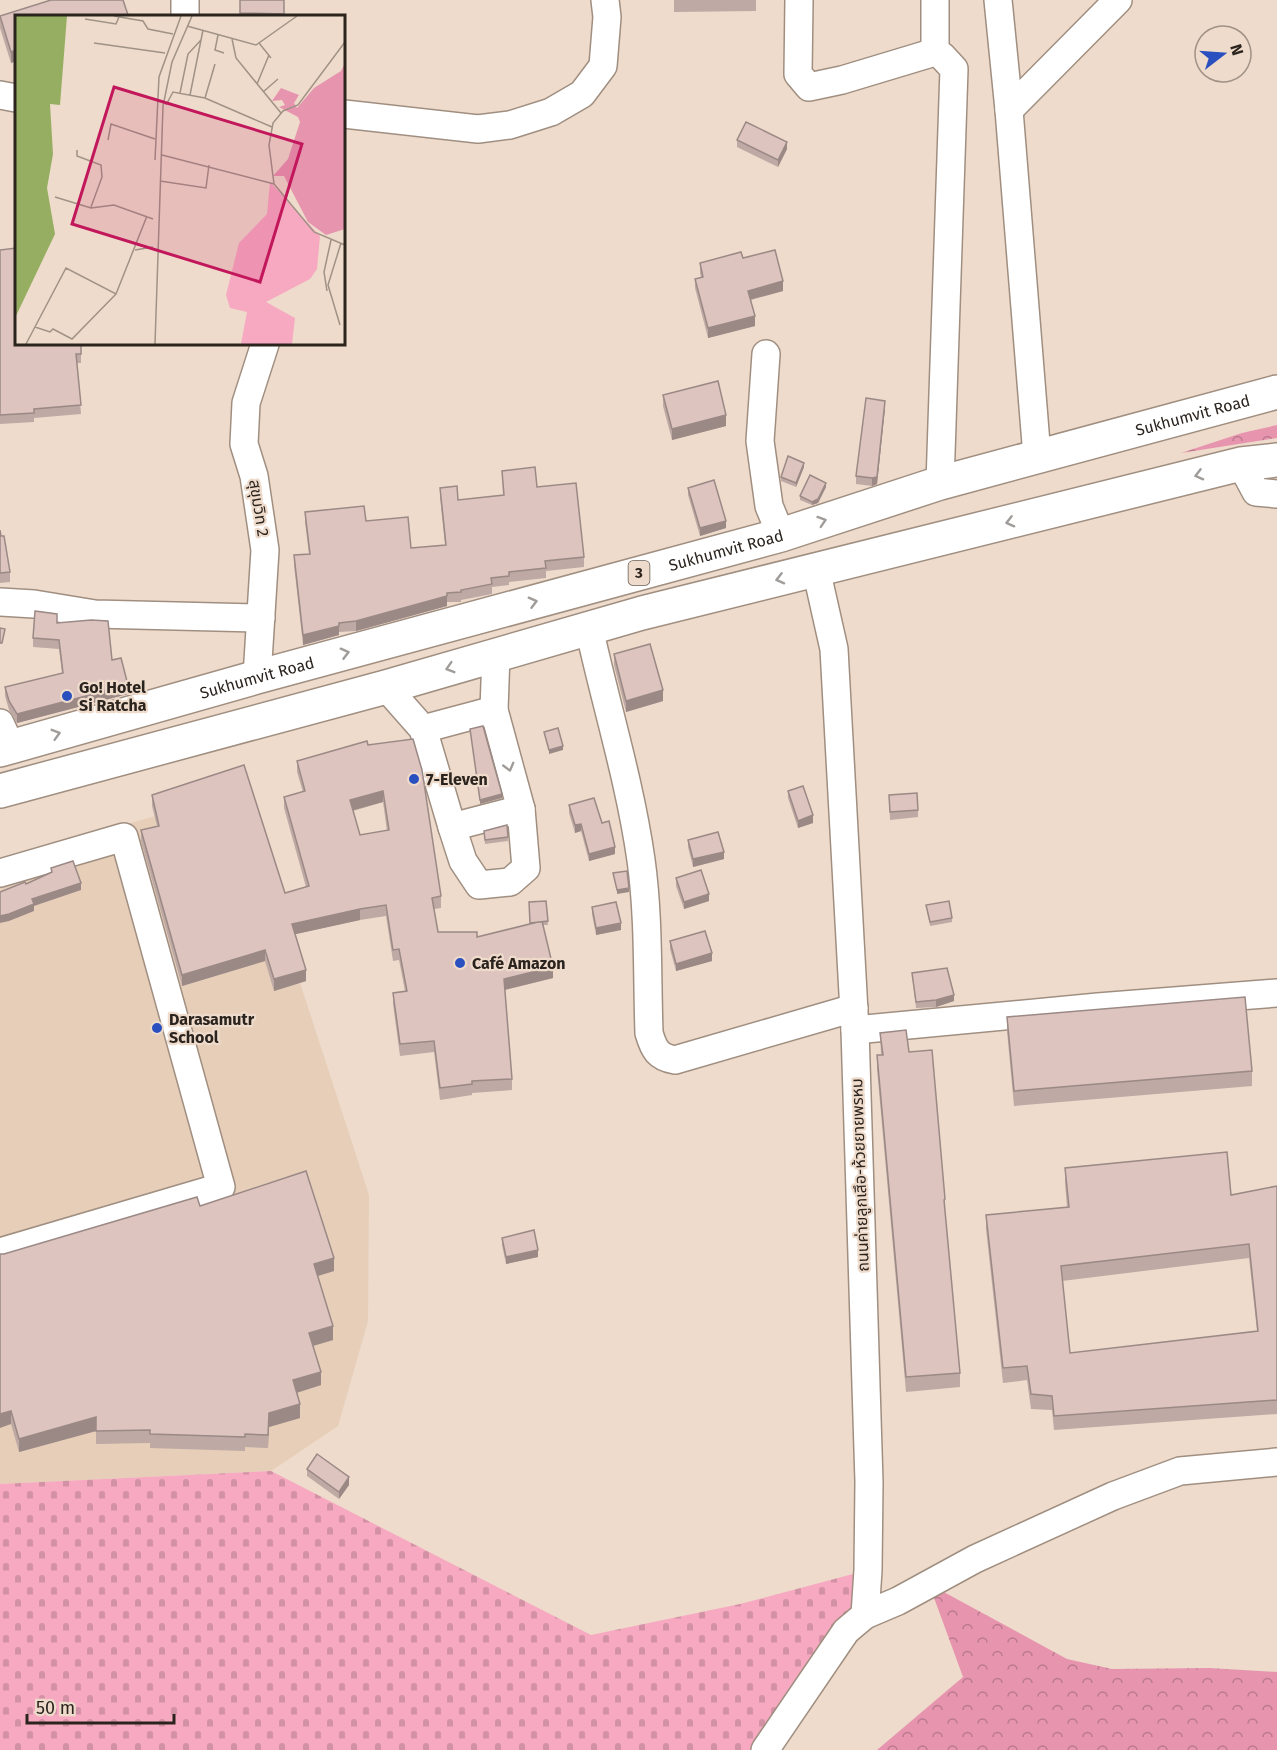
<svg xmlns="http://www.w3.org/2000/svg" width="1277" height="1750" viewBox="0 0 1277 1750" font-family="'Fira Sans','Noto Sans Thai',sans-serif">
<defs>
<pattern id="forest-crowns" width="20" height="18" patternUnits="userSpaceOnUse" patternTransform="scale(1.5)"><rect width="20" height="18" fill="#e794af"/><path d="M2 6a3 3 0 1 1 6 0M12 15a3 3 0 1 1 6 0" fill="none" stroke="#bb798e"/></pattern>
<pattern id="cemetery-stones" width="16" height="16" patternUnits="userSpaceOnUse" patternTransform="scale(1.5)"><rect width="16" height="16" fill="#f6a9c1"/><path d="M2 7V4a2 2 0 0 1 4 0v3zM10 15v-3a2 2 0 0 1 4 0v3z" fill="#d391a5"/></pattern>
</defs>
<rect width="100%" height="100%" fill="#eedbcb"/>
<polygon fill="#e6ceb9" points="238,792 369,1195 368,1321 338,1426 271,1471 0,1484 0,861"/>
<g fill="url(#forest-crowns)">
<polygon points="1277,425 1277,438 1181,453 1242,433"/>
<polygon points="929,1584 1067,1659 1112,1669 1209,1668 1277,1672 1277,1750 877,1750 963,1677"/>
</g>
<polygon fill="url(#cemetery-stones)" points="271,1471 591,1635 740,1604 868,1570 846,1631 765,1750 0,1750 0,1484"/>
<g fill="none" stroke-linecap="round" stroke-linejoin="round">
<g stroke="#a08f81" stroke-width="30">
<g id="minor">
<polyline points="799,0 798,74 809,87 842,80 935,52 942,56 954,69 940,483"/>
<polyline points="998,0 1009,110 1037,456"/>
<polyline points="185,16 185,0"/>
<polyline points="935,52 935,0"/>
<polyline points="0,95 16,98"/>
<polyline points="1009,110 1118,0"/>
<polyline points="344,114 478,129 510,125 551,112 582,94 603,66 607,17 605,0"/>
<polyline points="766,354 760,441 769,506 781,535"/>
<polyline points="1241,464 1256,492 1277,494"/>
<polyline points="0,602 34,604 95,614 261,618"/>
<path d="M589,628C606,705 630,782 641,860C649,917 647,976 649,1033C654,1050 658,1057 675,1060L854,1008"/>
<polyline points="257,677 265,550 254,476 244,444 246,403 265,344"/>
<polyline points="386,687 423,729 452,827 521,809 494,710 496,654"/>
<polyline points="0,723 11,747"/>
<polyline points="423,729 494,710"/>
<polyline points="452,827 463,861 479,885 510,882 526,868 521,809"/>
<polyline points="0,873 124,837 221,1187 0,1252"/>
<polyline points="855,1030 1098,1007 1277,993"/>
<polyline points="865,1615 898,1601 975,1559 1113,1496 1180,1471 1277,1462"/>
<polyline points="765,1750 846,1631 865,1615 868,1570 869,1482 855,1030 834,649 816,569"/>
</g>
</g>
<g stroke="#a08f81" stroke-width="36">
<g id="highway">
<path id="s1" d="M0,750L257,677L781,535L940,483L1277,392"/>
<polyline points="0,791 386,687 642,613 1241,464 1277,460"/>
</g>
</g>
<use href="#minor" stroke="#fff" stroke-width="27"/>
<use href="#highway" stroke="#fff" stroke-width="33"/>
</g>
<g fill="#bea9a4" fill-rule="evenodd">
<rect x="240" y="0" width="44" height="16"/>
<polygon points="674,0 756,0 756,11 674,12"/>
<polygon points="0,16 128,16 16,16 16,61 11,63 0,28"/>
<polygon points="737,140 787,149 778,167 737,147"/>
<polygon points="0,250 81,344 81,363 77,363 81,414 34,418 34,422 0,424"/>
<polygon points="743,258 783,291 751,300 755,326 708,338 695,288 695,279 701,277 700,273 700,263"/>
<polygon points="663,395 726,426 672,440 663,406"/>
<polygon points="885,408 877,484 872,486 856,484 856,476"/>
<polygon points="804,467 796,487 781,481 781,477"/>
<polygon points="502,471 537,487 584,557 584,567 546,571 546,578 509,582 509,585 492,587 492,594 461,600 461,602 447,602 447,606 356,631 339,632 339,635 303,645 294,565 294,555 309,554 305,522 305,512 366,521 411,548 445,545 440,497 440,488 458,500 503,495"/>
<polygon points="826,487 818,503 812,505 800,500 800,496"/>
<polygon points="688,488 726,528 700,536 688,495"/>
<polygon points="0,530 10,572 10,582 0,583"/>
<polygon points="57,623 112,660 128,694 17,723 9,710 5,696 5,687 62,673 59,649 33,647 33,638"/>
<polygon points="614,654 663,701 626,712 614,665"/>
<path d="M368,745L441,896V908L434,909L438,932L477,937L530,924L529,902L546,901L548,925H543L553,978L505,990L512,1079V1090L472,1093V1095L440,1100L434,1052L400,1056L393,1004V993L405,991L399,960L393,961L386,916L360,920L295,934L306,981L274,991L265,961L182,986L141,841V830L157,826L152,806V795L285,893L306,887L284,808V797L303,792L297,772V761ZM383,802L387,831L360,835L353,811Z"/>
<polygon points="788,791 813,823 798,828 788,798"/>
<polygon points="889,795 918,810 918,817 890,820"/>
<polygon points="569,805 602,823 615,854 589,861 581,831 575,833 569,813"/>
<polygon points="507,825 508,841 485,844 484,831"/>
<polygon points="688,840 724,859 693,867 688,847"/>
<polygon points="676,878 709,901 684,909 676,886"/>
<polygon points="926,905 952,918 952,922 930,926"/>
<polygon points="592,907 621,930 596,935 592,914"/>
<polygon points="670,941 712,961 676,971 670,949"/>
<polygon points="912,973 954,1001 936,1007 916,1008"/>
<polygon points="1007,1017 1252,1071 1252,1086 1014,1106 1007,1031"/>
<polygon points="880,1033 909,1052 945,1199 945,1214 960,1373 960,1387 906,1392 877,1069 877,1055 881,1055"/>
<path d="M1065,1168L1231,1195L1277,1186V1414L1054,1430L1052,1410L1031,1409L1027,1380L1003,1383L986,1229V1215L1067,1207L1065,1183ZM1249,1258L1257,1331L1070,1353L1062,1281Z"/>
<polygon points="200,1206 334,1271 318,1276 333,1340 313,1346 321,1385 296,1393 300,1418 269,1427 268,1448 245,1447 245,1451 150,1448 150,1443 96,1444 96,1431 19,1452 11,1424 4,1254"/>
<polygon points="502,1238 538,1257 506,1264 502,1245"/>
<polygon points="307,1469 349,1485 339,1499 307,1476"/>
</g>
<g fill="#9b8986">
<polygon points="16,50 16,61 11,63 11,52"/>
<polygon points="787,142 787,149 778,167 778,160"/>
<polygon points="783,281 783,291 748,300 748,291"/>
<polygon points="755,316 755,326 708,338 708,328"/>
<polygon points="885,401 885,408 877,484 872,486 872,478"/>
<polygon points="726,415 726,426 672,440 672,429"/>
<polygon points="804,463 804,467 796,487 796,483"/>
<polygon points="826,483 826,487 818,503 812,505 812,502"/>
<polygon points="726,521 726,528 700,536 700,528"/>
<polygon points="447,596 447,606 356,631 356,621"/>
<polygon points="339,626 339,635 303,645 303,635"/>
<polygon points="128,685 128,694 17,723 17,714"/>
<polygon points="663,690 663,701 626,712 626,701"/>
<polygon points="563,746 563,750 549,754 549,750"/>
<polygon points="383,791 383,802 350,811 350,800"/>
<polygon points="502,794 502,798 480,804 480,800"/>
<polygon points="813,815 813,823 798,828 798,821"/>
<polygon points="581,824 581,831 575,833 575,825"/>
<polygon points="615,847 615,854 589,861 589,854"/>
<polygon points="724,852 724,859 693,867 693,859"/>
<polygon points="81,883 81,890 34,906 34,911 9,921 0,923 0,916 32,899"/>
<polygon points="629,888 629,892 617,894 617,890"/>
<polygon points="709,894 709,901 684,909 684,902"/>
<polygon points="360,909 360,920 292,935 292,924"/>
<polygon points="621,923 621,930 596,935 596,928"/>
<polygon points="265,950 265,961 182,986 182,975"/>
<polygon points="712,953 712,961 676,971 676,964"/>
<polygon points="553,967 553,978 504,990 504,979"/>
<polygon points="306,970 306,981 274,991 274,979"/>
<polygon points="954,995 954,1001 936,1007 936,1000"/>
<polygon points="538,1250 538,1257 506,1264 506,1257"/>
<polygon points="334,1258 334,1271 314,1277 314,1264"/>
<polygon points="333,1326 333,1340 309,1347 309,1333"/>
<polygon points="321,1372 321,1385 293,1394 293,1380"/>
<polygon points="300,1404 300,1418 269,1427 268,1448 269,1413"/>
<polygon points="11,1411 11,1424 0,1428 0,1414"/>
<polygon points="96,1417 96,1431 19,1452 19,1439"/>
<polygon points="349,1477 349,1485 339,1499 339,1492"/>
</g>
<g fill="#ddc4bf" stroke="#9b8986" stroke-width="1.5" fill-rule="evenodd">
<polygon points="51,0 123,0 128,15 124,16 16,16 16,50 11,52 0,16"/>
<polygon points="240,0 284,0 284,14 240,13"/>
<polygon points="746,122 787,142 778,160 737,140"/>
<polygon points="16,248 16,344 81,344 81,354 76,354 81,405 34,409 34,413 0,415 0,250"/>
<polygon points="775,250 783,281 748,291 755,316 708,328 695,279 703,277 700,263 741,252 743,258"/>
<polygon points="718,381 726,415 672,429 663,395"/>
<polygon points="866,398 885,401 877,477 872,478 856,476"/>
<polygon points="788,456 804,463 796,483 781,477"/>
<polygon points="535,467 537,487 576,483 584,557 545,561 546,568 509,572 509,576 491,578 492,584 461,590 461,592 447,593 447,596 356,621 339,623 339,626 303,635 294,555 310,554 305,512 364,506 366,521 408,517 411,548 446,545 440,488 457,486 458,500 504,495 502,471"/>
<polygon points="810,475 826,483 818,499 812,502 800,496"/>
<polygon points="714,480 726,521 700,528 688,488"/>
<polygon points="0,530 1,536 4,536 10,572 0,573"/>
<polygon points="35,611 57,614 57,623 91,620 108,621 112,660 121,658 128,685 17,714 9,701 5,687 63,673 59,640 33,638"/>
<polygon points="0,628 5,629 2,643 0,643"/>
<polygon points="650,644 663,690 626,701 614,654"/>
<polygon points="483,726 502,794 480,800 470,729"/>
<polygon points="558,728 563,746 549,750 544,732"/>
<path d="M413,739L422,770L441,896L432,898L438,932H477V937L542,921L553,967L504,979L512,1079L472,1081V1084L440,1088L434,1041L400,1044L393,993L407,991L399,949L393,950L386,905L360,909L292,924L306,970L274,979L265,950L182,975L141,830L159,826L152,795L244,765L285,893L309,886L284,797L305,791L297,761L367,741L368,745ZM383,791L389,830L360,835L350,800Z"/>
<polygon points="803,786 813,815 798,821 788,791"/>
<polygon points="917,793 918,810 890,812 889,795"/>
<polygon points="594,798 602,823 609,821 615,847 589,854 581,824 575,825 569,805"/>
<polygon points="507,825 508,837 485,840 484,831"/>
<polygon points="718,832 724,852 693,859 688,840"/>
<polygon points="73,861 81,883 32,899 34,904 9,914 0,916 0,892 25,882 26,884 52,872 51,868"/>
<polygon points="701,870 709,894 684,902 676,878"/>
<polygon points="627,871 629,888 617,890 613,873"/>
<polygon points="546,901 548,921 530,923 529,902"/>
<polygon points="949,901 952,918 930,922 926,905"/>
<polygon points="616,902 621,923 596,928 592,907"/>
<polygon points="705,931 712,953 676,964 670,941"/>
<polygon points="947,968 954,995 936,1000 916,1002 912,973"/>
<polygon points="1245,997 1252,1071 1014,1091 1007,1017"/>
<polygon points="906,1030 909,1052 932,1050 945,1199 944,1200 960,1373 906,1377 877,1055 883,1055 880,1033"/>
<path d="M1227,1152L1231,1195L1277,1186V1400L1054,1416L1052,1396L1031,1394L1027,1366L1003,1368L986,1215L1069,1207L1065,1168ZM1249,1244L1258,1331L1070,1353L1061,1266Z"/>
<polygon points="306,1171 334,1258 314,1264 333,1326 309,1333 321,1372 293,1380 300,1404 269,1413 268,1435 245,1434 245,1437 150,1434 150,1430 96,1431 96,1417 19,1439 11,1411 0,1414 0,1254 4,1254 197,1197 200,1206"/>
<polygon points="534,1230 538,1250 506,1257 502,1238"/>
<polygon points="317,1454 349,1477 339,1492 307,1469"/>
</g>
<defs><path id="oneway-chevron" d="M-2-3.5L2.5 0L-2 3.5" fill="none" stroke-width="1.6" stroke-linecap="round" stroke-linejoin="round" transform="scale(1.5)"/></defs>
<g stroke="#a09c9a">
<use href="#oneway-chevron" transform="translate(1199 475) rotate(166)"/>
<use href="#oneway-chevron" transform="translate(822 521) rotate(-18)"/>
<use href="#oneway-chevron" transform="translate(1010 522) rotate(166)"/>
<use href="#oneway-chevron" transform="translate(780 579) rotate(166)"/>
<use href="#oneway-chevron" transform="translate(533 602) rotate(-15)"/>
<use href="#oneway-chevron" transform="translate(345 653) rotate(-15)"/>
<use href="#oneway-chevron" transform="translate(450 668) rotate(163)"/>
<use href="#oneway-chevron" transform="translate(56 734) rotate(-16)"/>
<use href="#oneway-chevron" transform="translate(509 767) rotate(75)"/>
</g>
<g fill="#2a50bf" stroke="#eedbcb" stroke-width="2">
<circle cx="67" cy="696" r="6"/>
<circle cx="414" cy="779" r="6"/>
<circle cx="460" cy="963" r="6"/>
<circle cx="157" cy="1028" r="6"/>
</g>
<g text-anchor="middle" dominant-baseline="central" stroke-width="4.5" stroke-linejoin="round" paint-order="stroke">
<rect fill="#eedbcb" stroke="#665b52" stroke-width="1.5" x="628.5" y="561" width="21" height="24" rx="4.5"/>
<g font-size="15" font-weight="bold" fill="#2b241e">
<text x="639" y="573">3</text>
</g>
<g font-size="16" fill="#2b241e" stroke="#eedbcb">
<text stroke="none"><textPath href="#s1" startOffset="1239">Sukhumvit Road</textPath></text>
<text transform="translate(259 508) rotate(81)">สุขุมวิท 2</text>
<text stroke="none"><textPath href="#s1" startOffset="753">Sukhumvit Road</textPath></text>
<text stroke="none"><textPath href="#s1" startOffset="267">Sukhumvit Road</textPath></text>
<text transform="translate(860 1175) rotate(-92)">ถนนค่ายลูกเสึอ-ห้วยยายพรหม</text>
</g>
<g font-size="16" font-weight="bold" fill="#2b241e" stroke="#eedbcb" text-anchor="start">
<text x="79" y="687">Go! Hotel<tspan x="79" dy="18">Si Ratcha</tspan></text>
<text x="426" y="779">7-Eleven</text>
<text x="472" y="963">Café Amazon</text>
<text x="169" y="1019">Darasamutr<tspan x="169" dy="18">School</tspan></text>
</g>
</g>
<g transform="translate(15 15)">
<rect width="330" height="330" fill="#eedbcb"/>
<path d="M330,48V214L311,220L293,207L269,161H258L273,144L285,107L283,102L264,92L270,90L267,85L257,86L266,73L284,80L279,88L282,93L299,73L326,56Z" fill="#e794af"/>
<path d="M255,167L305,221L302,254L295,264L251,287L280,303L277,329H226L232,297L215,293L211,280L224,228L252,199Z" fill="#f6a9c1"/>
<path d="M0,1H52L45,90L35,89L38,139L32,173L40,219L0,303Z" fill="#96ae62"/>
<path fill="none" stroke="#a09286" stroke-width="1.5" d="M99,1L128,6L133,14L158,19M70,4L101,9L104,2M172,11L241,30L282,1M203,20L200,35L209,38M217,24L221,43L266,98M79,28L150,38M244,28L256,43M242,69L254,40M248,77L263,64M165,78L173,39L186,25M175,80L188,15M190,83L200,49M151,90L158,77L190,83L257,112M93,125L96,109L140,124M62,135V141L86,150L87,162L76,192M147,140L259,169L299,217L330,230M140,145L144,62L166,1M145,166L191,173L194,150M259,169L254,130L258,108L268,96L283,90L330,27M40,182L76,193L99,190L138,204M120,235L138,232M312,276L309,257L316,225M325,310L313,270L326,228M20,312L35,317L38,314L57,324L101,279M11,329L51,253L101,279L132,201M140,329L148,91L157,47L177,1"/>
<path fill="#c2185b" fill-opacity="0.15" stroke="#c2185b" stroke-width="3" d="M99,72L287,129L245,267L57,209Z"/>
<rect width="330" height="330" fill="none" stroke="#2b241e" stroke-width="3"/>
</g>
<g transform="translate(1223 54) rotate(73)"><circle r="28" fill="#eedbcb" stroke="#a09286" stroke-width="1.5"/>
<path d="M0-4.5L10 22L0 15L-10 22Z" fill="#2a50bf"/>
<text y="-9" font-size="16" font-weight="bold" text-anchor="middle" fill="#2b241e">N</text>
</g>
<path d="M27 1714v9h147v-9" fill="none" stroke="#2b241e" stroke-width="3"/>
<text x="36" y="1714" font-size="18" fill="#2b241e" stroke="#eedbcb" stroke-width="4.5" paint-order="stroke">50 m</text>
</svg>
